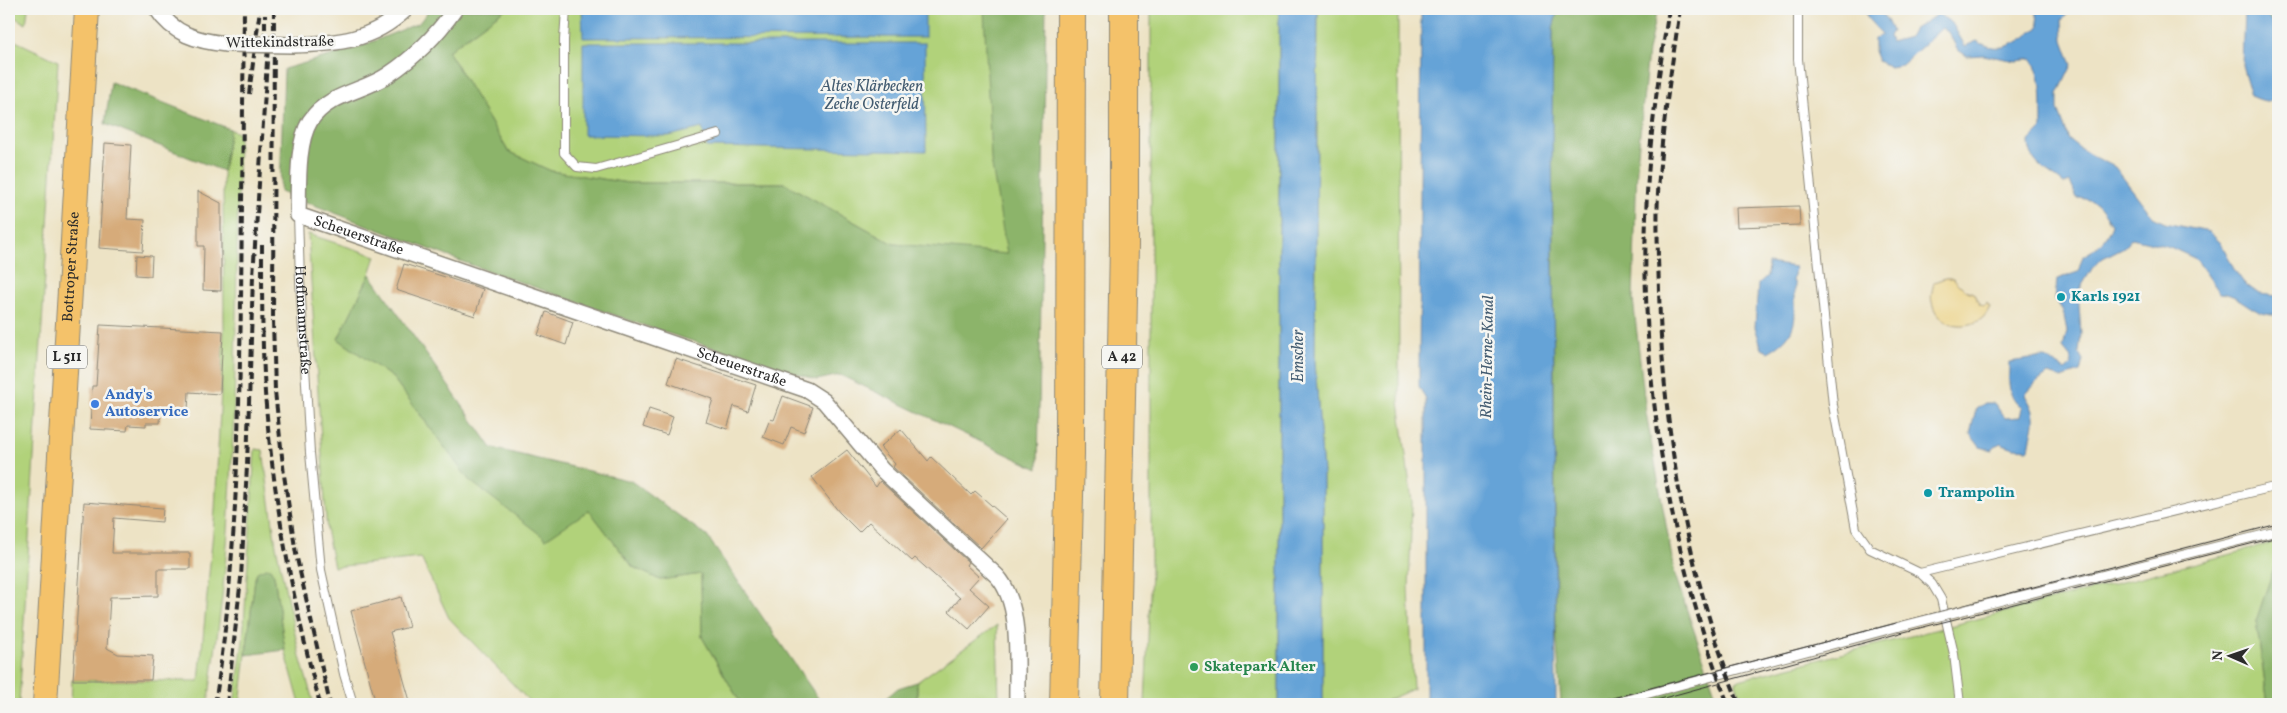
<svg xmlns="http://www.w3.org/2000/svg" width="2287" height="713" viewBox="0 0 2287 713" font-family="Vollkorn,serif">
<rect width="100%" height="100%" fill="#f6f6f2"/>
<filter id="ink" filterUnits="userSpaceOnUse"><feTurbulence type="fractalNoise" baseFrequency=".02" numOctaves="2"/><feDisplacementMap in="SourceGraphic" scale="10" xChannelSelector="R" yChannelSelector="G"/><feConvolveMatrix kernelMatrix="1 2 1 2 8 2 1 2 1" color-interpolation-filters="sRGB"/></filter>
<filter id="wash" filterUnits="userSpaceOnUse"><feTurbulence type="fractalNoise" baseFrequency=".0096" numOctaves="4" result="noise"/><feDisplacementMap in="SourceGraphic" scale="20" xChannelSelector="R" yChannelSelector="G"/><feGaussianBlur stdDeviation="1.12" result="paint"/><feColorMatrix in="noise" values="0 0 0 0 0 0 0 0 0 0 0 0 0 0 0 0 0 1.4 0 .05"/><feComposite in="paint" operator="in"/></filter>
<g filter="url(#wash)">
<rect width="100%" height="100%" fill="#ede3c5"/>
<g fill="#b1d27a" stroke="#6e7e52">
<polygon points="9,9 28,9 26,24 9,14"/>
<polygon points="505,9 984,9 1016,312 958,250 894,244 784,183 628,183 551,171 508,151 448,51"/>
<polygon points="1151,9 1279,9 1279,704 1145,704 1151,571"/>
<polygon points="1318,9 1398,9 1399,401 1412,502 1409,588 1413,689 1379,704 1323,704 1323,473 1315,362"/>
<polygon points="2262,9 2278,9 2278,28 2273,25"/>
<polygon points="9,38 58,61 19,704 9,704"/>
<path d="M230,129L239,134C236,266 237,399 228,531C224,589 216,647 208,704H71L72,680L199,681L215,510L224,330L223,171Z"/>
<polygon points="308,234 376,256 370,274 338,339 393,378 469,480 589,510 633,567 660,580 701,574 702,637 741,704 532,704 449,618 421,558 334,567 327,534"/>
<polygon points="255,449 263,450 276,546 300,657 314,704 300,704 285,650 274,575 255,578 240,704 234,704 243,641"/>
<polygon points="2278,542 2278,556 2256,621 2268,704 1744,704 1735,681"/>
<polygon points="997,625 999,704 917,704 917,682"/>
</g>
<g fill="#8cb46a" stroke="#5c704a">
<polygon points="430,9 505,9 448,51 508,151 551,171 628,183 784,183 894,244 1007,254 991,160 984,9 1046,9 1038,469 840,375 817,380 657,330 463,262 280,192 284,69 354,49 419,23"/>
<polygon points="1558,9 1657,9 1648,51 1637,164 1633,299 1646,413 1675,575 1719,704 1561,704 1556,628 1552,127 1553,28"/>
<polygon points="111,82 230,129 223,171 105,124"/>
<polygon points="370,274 492,448 631,481 707,536 822,704 741,704 702,637 701,574 660,580 633,567 589,510 546,539 469,480 393,378 338,339"/>
<polygon points="2278,556 2278,704 2268,704 2256,621"/>
<polygon points="266,568 270,569 274,575 285,650 246,655 255,578 257,572"/>
<polygon points="917,682 917,704 879,704 898,688"/>
</g>
<path fill="#eeda9e" stroke="#8c8264" d="M1945,278H1953L1965,290L1973,293L1980,305L1985,306L1987,303L1990,307C1987,312 1985,317 1980,320C1962,331 1936,324 1932,302C1930,296 1933,288 1934,282Z"/>
<g fill="#65a3d7" stroke="#486781">
<polygon points="582,9 925,9 925,37 583,38"/>
<polygon points="1279,9 1318,9 1315,362 1323,473 1323,704 1279,704"/>
<polygon points="1421,9 1558,9 1553,28 1552,127 1556,704 1426,704 1426,400 1419,386"/>
<path d="M1865,9H1878L1887,20L1892,31L1889,36L1891,42L1909,37L1913,30L1938,14L1952,23L1965,46L1977,41C2002,56 2018,42 2039,27L2036,9H2072L2062,20L2063,40L2072,65L2058,94V109L2069,140L2085,152L2115,167L2153,217L2165,223L2209,232L2221,243L2236,272L2244,283L2259,294L2278,296V315C2252,317 2242,294 2220,293L2196,259L2170,247L2132,238L2124,247L2103,258L2093,267L2078,292L2081,333L2079,353L2083,360L2080,372L2062,378L2048,374L2036,383L2025,395C2040,419 2033,423 2029,449L2014,448L2000,443L1992,450L1980,447L1970,434L1976,409L1985,403H1994L2005,418L2020,417L2022,408C2006,397 2009,379 2009,362L2044,357L2065,370L2071,365V358L2063,348L2067,331L2063,311L2055,299L2057,279L2078,272L2083,256C2098,248 2107,239 2112,224C2100,207 2098,199 2077,198L2070,182L2064,184C2047,170 2029,165 2029,141L2042,128C2041,107 2045,76 2031,59L2017,61L1983,55L1967,56L1958,50L1948,32L1942,28L1902,65L1890,67L1878,61L1874,51V39L1882,34L1868,19Z"/>
<path d="M2244,9H2262L2273,25L2278,28V98C2268,104 2261,100 2251,96L2242,65Z"/>
<polygon points="583,43 925,43 926,151 707,147 702,128 669,136 583,135"/>
<path d="M1768,263L1795,267L1793,282L1795,283C1794,317 1802,333 1768,352L1762,349L1755,327L1758,284L1767,276Z"/>
</g>
<g id="blocks">
<g fill="#d6ab7a">
<polygon points="105,143 131,145 127,219 145,220 143,251 99,248"/>
<polygon points="198,191 221,203 221,291 203,290 204,246 198,246"/>
<polygon points="1799,206 1800,225 1737,227 1736,208"/>
<polygon points="137,255 152,256 151,276 136,275"/>
<polygon points="404,264 483,289 475,316 396,290"/>
<polygon points="546,312 573,322 566,345 538,335"/>
<polygon points="100,325 223,331 220,394 189,392 188,410 161,409 160,423 146,423 146,426 128,425 127,431 90,429 92,386 96,386"/>
<polygon points="676,359 756,385 748,411 734,406 727,429 706,422 713,399 668,383"/>
<polygon points="783,396 813,407 804,432 791,427 784,445 763,437 770,419 774,420"/>
<polygon points="649,409 673,417 667,435 643,427"/>
<polygon points="901,429 928,461 931,457 971,495 975,491 1007,519 981,548 893,467 895,464 880,447"/>
<polygon points="847,450 876,487 880,481 968,562 966,565 979,577 969,588 989,606 969,629 949,611 960,598 915,558 912,561 869,522 859,532 839,512 812,477"/>
<polygon points="84,502 163,508 162,522 114,518 112,553 190,553 190,569 158,569 158,596 110,597 107,648 118,654 153,656 151,680 73,680"/>
<polygon points="401,597 409,627 390,632 410,701 399,704 376,704 351,611"/>
</g>
</g>
</g>
<g filter="url(#ink)">
<use href="#blocks" fill-opacity="0" stroke="#8c8778" stroke-width="1"/>
<g fill="none" stroke-linecap="round" stroke-linejoin="round">
<g stroke="#8c8778" stroke-width="10">
<g id="lane">
<polyline points="566,9 564,40 564,153 577,167 596,169 718,134"/>
<polyline points="1798,9 1798,59 1833,405 1856,529 1870,549 1920,573 1932,584 1941,599 1954,654 1960,704"/>
<path id="s1" d="M298,215L300,280L310,453L321,570L344,674L353,704"/>
<polyline points="1920,573 2278,486"/>
<polyline points="1992,603 2278,531"/>
<polyline points="1610,704 1898,627"/>
</g>
</g>
<g stroke="#8c8778" stroke-width="18">
<g id="street">
<path d="M157,9C173,34 197,41 226,44"/>
<path id="s2" d="M455,9C437,35 415,57 388,75C363,92 329,93 310,121C296,144 299,188 298,215L807,390L824,401L882,470L997,576C1023,604 1016,667 1017,704"/>
<path d="M292,45C337,44 372,41 406,9"/>
</g>
</g>
<g stroke="#8c8778" stroke-width="26">
<g id="primary">
<path id="s3" d="M45,704L87,9"/>
</g>
</g>
<g stroke="#8c8778" stroke-width="30">
<g id="highway">
<polyline points="1064,704 1070,454 1071,9"/>
<polyline points="1115,704 1124,245 1124,9"/>
</g>
</g>
<use href="#lane" stroke="#fff" stroke-width="8"/>
<use href="#street" stroke="#fff" stroke-width="15"/>
<use href="#primary" stroke="#f4c26a" stroke-width="24"/>
<use href="#highway" stroke="#f4c26a" stroke-width="28"/>
<g stroke="#2b2b2b" stroke-width="1">
<polyline points="1590,704 1991,598 2278,524"/>
<polyline points="1642,704 1900,633 2278,537"/>
</g>
<g stroke="#2b2b2b" stroke-width="4" stroke-dasharray="8 4" stroke-linecap="butt">
<polyline points="274,9 273,320 275,391 284,475 296,554 330,704"/>
<path d="M1669,9C1660,65 1652,121 1648,177C1636,354 1665,539 1728,704"/>
<path d="M1680,9C1672,65 1663,121 1659,177C1656,215 1658,253 1659,291C1663,430 1687,574 1739,704"/>
<polyline points="265,53 265,15"/>
<polyline points="249,94 260,9"/>
<path d="M262,245C262,294 262,344 265,393C273,499 293,602 320,704"/>
<path d="M215,704C236,571 239,435 241,300C242,203 243,106 244,9"/>
<polyline points="227,704 241,578 247,466 253,276 268,46"/>
</g>
<g stroke="#8c8778" stroke-width="10" stroke-linecap="butt">
<polyline id="lane-bridge" points="1898,627 1992,603"/>
</g>
<g stroke="#8c8778" stroke-width="18" stroke-linecap="butt">
<polyline id="street-bridge" points="226,44 292,45"/>
</g>
<use href="#lane-bridge" stroke="#fff" stroke-width="8"/>
<use href="#street-bridge" stroke="#fff" stroke-width="15"/>
</g>
</g>
<g fill="#0f9aa8" stroke="#f6f6f2" stroke-width="2">
<circle cx="2061" cy="297" r="5"/>
<circle cx="1928" cy="493" r="5"/>
</g>
<circle fill="#3f7fe0" stroke="#f6f6f2" stroke-width="2" cx="95" cy="404" r="5"/>
<circle fill="#2e9e5b" stroke="#f6f6f2" stroke-width="2" cx="1194" cy="667" r="5"/>
<g text-anchor="middle" dominant-baseline="central" stroke-width="5" stroke-linejoin="round" paint-order="stroke">
<g fill="#f6f6f2" stroke="#686867" stroke-width="1">
<rect x="47" y="345.5" width="40" height="23" rx="4"/>
<rect x="1102" y="345.5" width="40" height="23" rx="4"/>
</g>
<g font-size="14" font-weight="bold" fill="#2b2b2b">
<text x="67" y="357">L 511</text>
<text x="1122" y="357">A 42</text>
</g>
<g font-size="15" fill="#2b2b2b" stroke="#f6f6f2">
<text transform="translate(280 43) rotate(-1)">Wittekindstraße</text>
<text stroke="none"><textPath href="#s2" startOffset="346">Scheuerstraße</textPath></text>
<text stroke="none"><textPath href="#s3" startOffset="438">Bottroper Straße</textPath></text>
<text stroke="none"><textPath href="#s1" startOffset="105">Hoffmannstraße</textPath></text>
<text stroke="none"><textPath href="#s2" startOffset="751">Scheuerstraße</textPath></text>
</g>
<g font-size="15" font-weight="bold" fill="#0d838f" stroke="#f6f6f2" text-anchor="start">
<text x="2071" y="297">Karls 1921</text>
<text x="1938" y="493">Trampolin</text>
</g>
<g font-size="15" font-weight="bold" fill="#366cbe" stroke="#f6f6f2" text-anchor="start">
<text x="105" y="395">Andy's<tspan x="105" dy="17">Autoservice</tspan></text>
</g>
<g font-size="15" font-weight="bold" fill="#27864d" stroke="#f6f6f2" text-anchor="start">
<text x="1204" y="667">Skatepark Alter</text>
</g>
<g font-size="16" font-style="italic" fill="#425b70" stroke="#f6f6f2">
<text x="872" y="87">Altes Klärbecken<tspan x="872" dy="18">Zeche Osterfeld</tspan></text>
<text transform="translate(1299 356) rotate(-90)">Emscher</text>
<text transform="translate(1488 357) rotate(-89)">Rhein-Herne-Kanal</text>
</g>
</g>
<rect width="2287" height="713" fill="none" stroke="#f6f6f2" stroke-width="30"/>
<g transform="translate(2230 656) rotate(272)" stroke="#f6f6f2" stroke-width="4" paint-order="stroke">
<path d="M0-4L9 19L0 12L-9 19Z" fill="#2b2b2b"/>
<text y="-8" font-size="14" font-weight="bold" text-anchor="middle" fill="#2b2b2b">N</text>
</g>
</svg>
